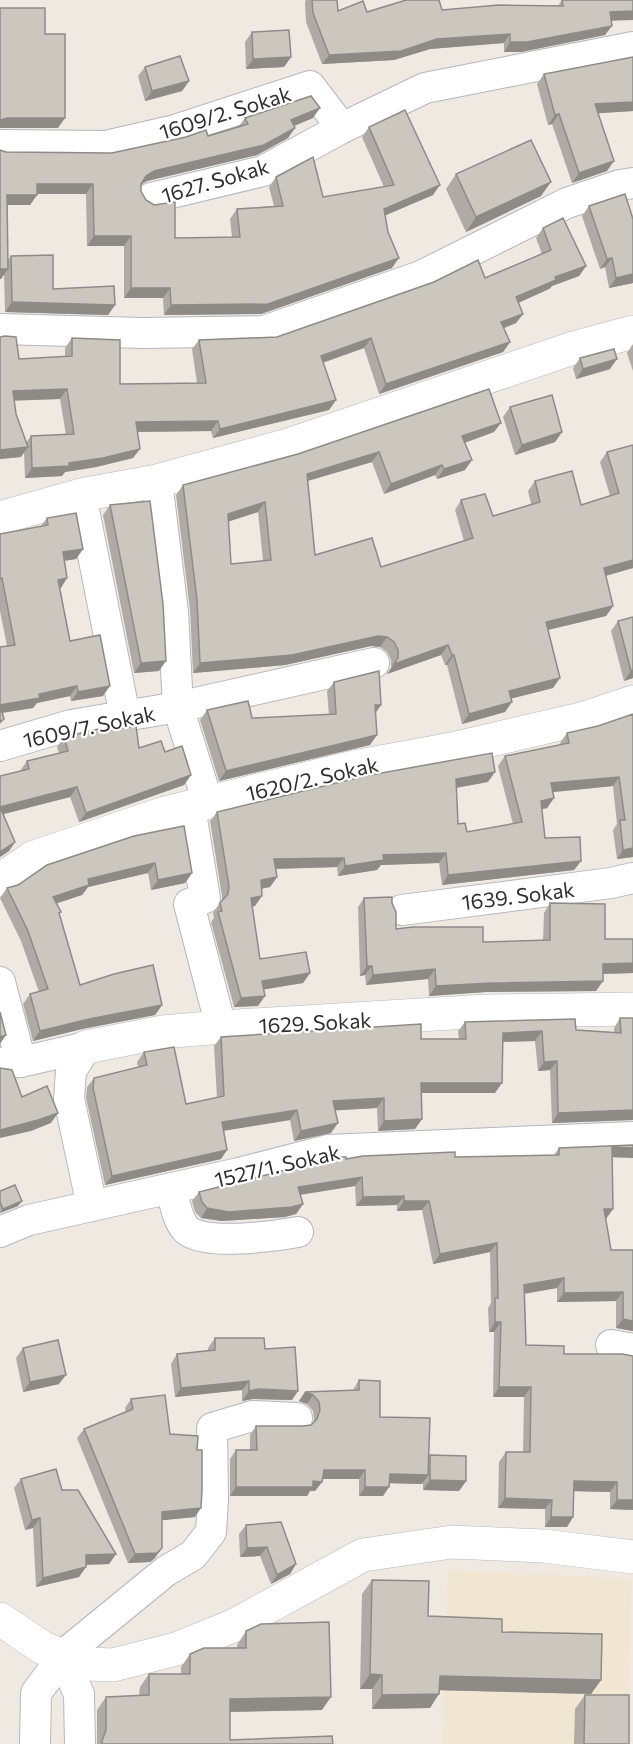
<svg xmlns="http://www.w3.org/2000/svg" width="633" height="1744" viewBox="0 0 633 1744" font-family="Commissioner,sans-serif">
<rect width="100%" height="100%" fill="#efe9e1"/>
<polygon fill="#f0e6d1" points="448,1570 631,1579 627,1744 443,1744"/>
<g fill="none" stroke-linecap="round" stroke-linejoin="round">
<g stroke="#b4b7c1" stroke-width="32">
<g id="street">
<polyline points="0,145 105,146 175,130 310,86 342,128"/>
<polyline points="151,198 263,171 342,128 425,88 633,47"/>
<polyline points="0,329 143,333 264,331 421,276 567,203 620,185 633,183"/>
<polyline points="157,481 173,612 178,707 208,803"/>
<polyline points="81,495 125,716"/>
<polyline points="0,746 71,725 178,707 374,663"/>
<polyline points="190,807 205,898 189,904 221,1027"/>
<polyline points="402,910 611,883 633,878"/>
<polyline points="0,982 21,1062"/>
<polyline points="86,1047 71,1071 69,1099 92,1206"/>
<polyline points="0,1063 21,1062 86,1047"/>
<path d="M171,1189C175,1202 176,1217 185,1228C199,1247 276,1236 298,1232"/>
<polyline points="0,1232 29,1220 239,1173 328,1150 633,1137"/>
<polyline points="611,1345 633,1349"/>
<polyline points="35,1744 36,1693 62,1658"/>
<polyline points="80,1744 79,1694 62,1656 166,1571 193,1555 211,1532 213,1500 212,1428 252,1416 297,1418"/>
</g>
</g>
<g stroke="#b4b7c1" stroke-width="34">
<g id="secondary">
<polyline points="0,518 81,495 157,481 285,446 570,349 633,332"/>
<polyline points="0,880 32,858 165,813 354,767 452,749 585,718 633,702"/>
<polyline points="86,1047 163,1032 221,1027 486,1011 633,1009"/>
<polyline points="0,1619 43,1648 62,1656 88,1664 113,1665 176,1649 235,1625 363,1555 452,1542 544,1546 633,1557"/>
</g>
</g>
<use href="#street" stroke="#fff" stroke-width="30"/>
<use href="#secondary" stroke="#fff" stroke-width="33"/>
</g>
<g fill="#afaba4" fill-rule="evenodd">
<polygon points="306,0 337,0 338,11 367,12 558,6 562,0 611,21 605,35 521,52 504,52 504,43 430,49 394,60 322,64 306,22 305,2"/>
<polygon points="252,32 291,57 284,67 246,69 245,42"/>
<polygon points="633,57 633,111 598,113 607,171 572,183 552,124 548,125 537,84 544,74"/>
<polygon points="145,67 189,81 182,91 145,101 138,76"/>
<polygon points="245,118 313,118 294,126 288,138 257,155 147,181 141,184 141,191 146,200 175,238 232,237 230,219 237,209 274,206 269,187 276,177 323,197 384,187 362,137 369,127 433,195 385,215 392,268 261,314 164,315 163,298 124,298 124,246 87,246 86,194 37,194 30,205 8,205 8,260 11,256 53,289 115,305 108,315 5,312 4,274 1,279 6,152 112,153 208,136 239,126"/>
<polygon points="456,174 541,196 466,232 446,189"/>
<polygon points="589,206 633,283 609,288 605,267 600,269 582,216"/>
<path d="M543,228L586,266L579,276L552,286L549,289L518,303L523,314L516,323L504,328L510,342L503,352L379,394L364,348L323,362L336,400L329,410L213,438L211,431L137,432L133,458L96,467L65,472L62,476L25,478L24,452L21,457L0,459V337L19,359L65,357V348L72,338L120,384L197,383L192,349L199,340L277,337L485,278L542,254L536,238ZM60,399L66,435L31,436L26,443L16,414L14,400Z"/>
<polygon points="633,344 633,371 627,353"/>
<polygon points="580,358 610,369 576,379 573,368"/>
<polygon points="510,407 562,432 555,442 515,455 503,417"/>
<path d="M494,432L465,443V470L437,479L435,475L384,494L372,462L308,481L315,555L381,567L464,541L455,510L461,500L493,516L531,504L528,491L535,481L581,505L610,496L600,462L607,452L633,445V568L606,576L613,606L606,616L548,630L553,688L511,698L505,712L462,724L447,665H445L441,655L387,674L391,668V660L387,652L380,647L371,646L285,665L193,673L190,610L176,495L183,485ZM258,512L263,561L231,564L228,521Z"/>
<polygon points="110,505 159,671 134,673 103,515"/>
<polygon points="47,518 83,549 76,559 64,561 67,578 60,588 70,641 103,696 71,701 70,696 37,703 33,708 2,713 4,719 0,724 0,647 7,646 0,611 0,534 41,526"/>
<polygon points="633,617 633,678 624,681 611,631 618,621"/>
<polygon points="334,682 375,713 370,745 219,781 200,720 207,710 252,718 329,715 327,691"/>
<polygon points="633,714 633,857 617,859 613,830 617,824 613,786 553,792 554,798 547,808 542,809 545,838 581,861 574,870 442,885 439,863 381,865 377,870 338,876 337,867 276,869 277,877 270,887 261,889 255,906 252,907 260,959 310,973 303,983 264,989 258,1006 234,1007 211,922 214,918 213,913 222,901 222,896 210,821 217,812 488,782 456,788 458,824 467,832 513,824 498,766 505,756 561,745 560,743 567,733 598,726"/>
<polygon points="100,732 139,748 165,752 191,775 184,785 79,822 70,797 3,814 15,842 9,851 0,857 0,776 20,771 27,761 59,753 57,747 64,737"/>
<polygon points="134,836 192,873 185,883 151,890 148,873 88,887 82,895 56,903 80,985 162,1005 155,1015 82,1029 33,1041 23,1004 30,994 39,992 21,941 0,898 7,888 18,885"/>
<polygon points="364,898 392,903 396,929 483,942 543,940 544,913 550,903 605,939 633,939 633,973 603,974 603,981 596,991 486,992 429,996 428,979 366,985 365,975 360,976 358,907"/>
<polygon points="620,1018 633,1120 552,1123 550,1070 538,1071 535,1041 503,1042 495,1093 421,1093 422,1119 415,1129 378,1131 377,1108 335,1110 331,1133 294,1141 290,1120 223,1131 227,1150 221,1159 105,1185 86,1098 87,1087 94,1078 138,1067 137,1062 144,1052 186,1104 217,1098 214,1046 221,1037 459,1039 458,1031 465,1022 576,1030 614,1032 614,1028"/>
<polygon points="559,1148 612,1157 606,1219 611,1250 633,1250 633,1331 616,1328 616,1301 557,1302 557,1288 525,1293 526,1345 564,1354 633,1510 610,1509 610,1492 574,1491 573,1517 567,1527 545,1527 545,1509 498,1508 499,1462 506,1452 523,1452 524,1397 493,1397 494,1332 489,1332 488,1308 491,1303 490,1252 433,1264 422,1210 397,1211 397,1205 356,1206 355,1186 300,1195 303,1204 296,1214 285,1217 222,1221 201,1218 195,1212 192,1201 199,1192 346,1159 554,1155"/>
<polygon points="0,1191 18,1206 0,1213"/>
<polygon points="215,1338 265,1349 292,1400 253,1399 242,1401 242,1390 175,1397 171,1364 177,1354 208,1351 208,1348"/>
<polygon points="23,1348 59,1384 23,1392 16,1358"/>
<polygon points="359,1380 380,1417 429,1457 430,1455 466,1481 459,1491 423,1490 423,1482 422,1484 389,1483 389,1487 383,1496 359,1496 359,1479 322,1479 322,1482 315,1491 310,1491 307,1496 230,1496 230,1459 236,1450 250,1450 250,1435 256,1426 303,1426 311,1425 313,1423 314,1419 313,1411 307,1404 299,1401 305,1392 353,1390"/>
<polygon points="131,1399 170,1434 197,1450 195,1517 162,1520 155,1558 150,1562 128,1563 77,1438 84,1429 126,1412 125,1408"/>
<polygon points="21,1479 62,1490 116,1554 109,1564 86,1565 79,1577 36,1587 33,1528 25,1530 14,1488"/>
<polygon points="246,1525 296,1564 290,1574 271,1584 260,1556 240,1557 239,1534"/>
<polygon points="372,1580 428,1616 502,1632 601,1680 591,1694 440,1690 430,1708 372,1709 372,1689 360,1689 362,1594"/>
<polygon points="246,1631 322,1710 230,1712 230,1740 333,1744 97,1744 97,1710 106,1697 139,1695 140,1687 149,1674 181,1674 181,1667 190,1654 237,1648 237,1645"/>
<polygon points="585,1695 629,1744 574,1744 575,1709"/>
</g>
<g fill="#8e8b86">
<polygon points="633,11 633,20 604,21 610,12"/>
<polygon points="612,26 605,35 521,52 504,52 510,42"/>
<polygon points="510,34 504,43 430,49 394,60 322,64 329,55 437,39"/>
<polygon points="291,57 284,67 246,69 253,59"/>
<polygon points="189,81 182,91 145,101 152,91"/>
<polygon points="633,102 633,111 588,114 595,104"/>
<polygon points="320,108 313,118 284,130 291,120"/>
<polygon points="559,114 552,124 548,125 555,115"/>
<polygon points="7,118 65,118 58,128 0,128 0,120"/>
<polygon points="295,128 288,138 257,155 147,181 139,186 146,176 154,171"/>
<polygon points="614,161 607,171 572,183 579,173"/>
<polygon points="551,182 541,196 466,232 476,217"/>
<polygon points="37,184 93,184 86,194 30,194"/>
<polygon points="440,185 433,195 377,219 384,209"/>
<polygon points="7,195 37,195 30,205 0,205"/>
<polygon points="94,236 131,236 124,246 87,246"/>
<polygon points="399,258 392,268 261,314 164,315 171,305"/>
<polygon points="612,258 605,267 600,269 607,259"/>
<polygon points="586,266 579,276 552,286 549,289 509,307 516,297 555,277"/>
<polygon points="0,269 8,269 1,279 0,279"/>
<polygon points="633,274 633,283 609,288 616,278"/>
<polygon points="131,288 170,288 163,298 124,298"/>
<polygon points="12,302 115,305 108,315 5,312"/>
<polygon points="523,314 516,323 494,332 501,322"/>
<polygon points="371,338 364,348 314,366 321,356"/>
<polygon points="510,342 503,352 379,394 386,384"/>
<polygon points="617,359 610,369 576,379 583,369"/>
<polygon points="67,389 60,399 6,401 13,391"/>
<polygon points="336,400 329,410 213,438 220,429"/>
<polygon points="218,421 211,431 129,432 136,422"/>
<polygon points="501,423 494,432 455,446 462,436"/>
<polygon points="562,432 555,442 515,455 522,445"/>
<polygon points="28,447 21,457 0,459 0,450"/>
<polygon points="140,449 133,458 96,467 65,472 62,476 25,478 32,468 69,463"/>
<polygon points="379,452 372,462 300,483 307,474"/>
<polygon points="472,460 465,470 437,479 444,469"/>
<polygon points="442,465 435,475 384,494 391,484"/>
<polygon points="265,502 258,512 221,524 228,514"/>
<polygon points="83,549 76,559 56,562 63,552"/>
<polygon points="633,560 633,568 597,578 604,568"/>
<polygon points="67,578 61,588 51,590 58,580"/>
<polygon points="613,606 606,616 539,632 546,622"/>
<polygon points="378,636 387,637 380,647 371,646 285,665 193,673 200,663"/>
<polygon points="448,645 441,655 387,674 394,664"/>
<polygon points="452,655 454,655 447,665 445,665"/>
<polygon points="166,661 159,671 134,673 141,663"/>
<polygon points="633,670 633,678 624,681 631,671"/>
<polygon points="560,678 553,688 502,701 509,691"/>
<polygon points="77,686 70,696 37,703 33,708 0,713 0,705 39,694"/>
<polygon points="110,686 103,696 71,701 78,692"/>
<polygon points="512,702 505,712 462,724 469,714"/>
<polygon points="375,705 381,705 375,714"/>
<polygon points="377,735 370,745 219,781 226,771"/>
<polygon points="495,772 488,782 449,789 456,779"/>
<polygon points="191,775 184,785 79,822 86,813"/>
<polygon points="619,777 613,786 544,793 551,783"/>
<polygon points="77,787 70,797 0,815 0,807"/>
<polygon points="554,798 547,808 534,811 541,801"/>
<polygon points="15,842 9,851 0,857 0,852"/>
<polygon points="633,848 633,857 617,859 623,850"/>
<polygon points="446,853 439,863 381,865 377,870 338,876 345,866 383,855"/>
<polygon points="344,858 337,867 267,869 274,859"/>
<polygon points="581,861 574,870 442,885 448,875"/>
<polygon points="155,863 148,873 88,887 82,895 46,907 53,897 88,879"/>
<polygon points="192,873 185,883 151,890 158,880"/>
<polygon points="277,877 270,887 254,890 261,880"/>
<polygon points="262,896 255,906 244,908 251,898"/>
<polygon points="633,963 633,973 596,974 603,964"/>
<polygon points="367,966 372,966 365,975 360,976"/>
<polygon points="435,969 428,979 366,985 373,975"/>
<polygon points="310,973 303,983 255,991 262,981"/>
<polygon points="603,981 596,991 486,992 429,996 436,986 492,983"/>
<polygon points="265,996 258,1006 234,1007 241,998"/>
<polygon points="162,1005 155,1015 82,1029 33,1041 40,1031 89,1019"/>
<polygon points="542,1031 535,1041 496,1042 503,1033"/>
<polygon points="6,1035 0,1044 0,1037"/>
<polygon points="557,1061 550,1070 538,1071 544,1062"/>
<polygon points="421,1083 502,1083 495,1093 414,1093"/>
<polygon points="384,1098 377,1108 326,1111 333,1101"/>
<polygon points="297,1110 290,1120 215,1132 222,1122"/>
<polygon points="633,1110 633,1120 552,1123 558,1113"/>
<polygon points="58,1113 51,1123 31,1131 0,1138 0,1130"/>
<polygon points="422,1119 415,1129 378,1131 384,1121"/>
<polygon points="338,1123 331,1133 294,1141 301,1131"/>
<polygon points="612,1147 633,1148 633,1158 605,1157"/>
<polygon points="227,1150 221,1159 105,1185 112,1176"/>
<polygon points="362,1177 355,1186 291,1196 298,1187"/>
<polygon points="404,1196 397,1205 356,1206 363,1197"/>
<polygon points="22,1201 18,1206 0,1213 3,1209"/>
<polygon points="404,1201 429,1201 422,1210 397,1211"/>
<polygon points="303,1204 296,1214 285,1217 222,1221 201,1218 207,1208"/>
<polygon points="604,1209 613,1209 606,1219 597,1219"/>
<polygon points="497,1243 490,1252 433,1264 440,1254"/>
<polygon points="564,1278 557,1288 518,1295 524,1285"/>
<polygon points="623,1292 616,1301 557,1302 564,1293"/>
<polygon points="623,1319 633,1321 633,1331 616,1328"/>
<polygon points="495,1322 501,1322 494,1332 489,1332"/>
<polygon points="66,1375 59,1384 23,1392 30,1382"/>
<polygon points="249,1381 242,1390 175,1397 181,1388"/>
<polygon points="499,1387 531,1387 524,1397 493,1397"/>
<polygon points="259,1389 298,1391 292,1400 253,1399 242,1401 249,1391"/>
<polygon points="305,1392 313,1395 307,1404 299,1401"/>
<polygon points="324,1470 365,1470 359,1479 317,1479"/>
<polygon points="390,1474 428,1475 422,1484 383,1483"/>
<polygon points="430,1480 466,1481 459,1491 423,1490"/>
<polygon points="313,1481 322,1482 315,1491 310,1491 307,1496 230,1496 236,1487"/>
<polygon points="574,1481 617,1482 610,1492 567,1491"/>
<polygon points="365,1487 389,1487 383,1496 359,1496"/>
<polygon points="505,1498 552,1500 545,1509 498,1508"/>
<polygon points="617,1500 633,1500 633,1510 610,1509"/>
<polygon points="201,1508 195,1517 155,1521 162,1512"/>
<polygon points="551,1517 573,1517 567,1527 545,1527"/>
<polygon points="40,1518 33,1528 25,1530 32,1520"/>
<polygon points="267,1547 260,1556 240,1557 247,1548"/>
<polygon points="162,1548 155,1558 150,1562 128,1563 135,1554"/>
<polygon points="116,1554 109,1564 80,1565 86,1555"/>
<polygon points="296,1564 290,1574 271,1584 277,1575"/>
<polygon points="86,1567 79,1577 36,1587 43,1578"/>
<polygon points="370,1674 382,1675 372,1689 360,1689"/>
<polygon points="440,1676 601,1680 591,1694 430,1690"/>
<polygon points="439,1694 430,1708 372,1709 382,1695"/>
<polygon points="331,1697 322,1710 221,1712 230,1699"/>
</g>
<g fill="#cbc7bf" stroke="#8e8b86" stroke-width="1.5" fill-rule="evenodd">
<polygon points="312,0 337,0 338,11 363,1 367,12 406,0 439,0 442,10 499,5 563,6 562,0 633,0 633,11 610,12 612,26 527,42 510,42 510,34 437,39 401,51 329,55 313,13"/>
<polygon points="0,8 45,8 45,34 65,34 65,118 7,118 0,120"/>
<polygon points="289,30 291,57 253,59 252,32"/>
<polygon points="180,56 189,81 152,91 145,67"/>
<polygon points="633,57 633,102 595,104 614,161 579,173 559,114 555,115 544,74"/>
<polygon points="311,96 320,108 291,120 295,128 264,145 154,171 146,176 141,184 141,191 146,200 154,205 175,202 175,238 240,237 237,209 283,206 276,177 313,157 323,197 394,185 369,127 405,110 440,185 384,209 388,232 399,258 268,304 171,305 170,288 131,288 131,236 94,236 93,184 37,184 37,195 7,195 8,269 0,269 0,150 6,152 112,153 186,137 206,130 208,136 248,124 245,118"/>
<polygon points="531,140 551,182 476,217 456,174"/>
<polygon points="625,194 633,219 633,274 616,278 612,258 607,259 589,206"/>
<polygon points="563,218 586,266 555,277 556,280 516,297 523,314 501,322 510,342 386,384 371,338 321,356 336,400 220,429 218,421 136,422 140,449 103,458 69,463 69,466 32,468 31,436 74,434 67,389 13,391 16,414 28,447 0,450 0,337 5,336 16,337 19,359 72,356 72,338 120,340 120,384 206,383 199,340 277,337 434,282 478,260 485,278 551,250 543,228"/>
<polygon points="53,255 53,289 114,286 115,305 12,302 11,256"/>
<polygon points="614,349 617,359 583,369 580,358"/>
<path d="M489,389L501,423L462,436L472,460L444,469L442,465L391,484L379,452L307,474L315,555L372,538L381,567L473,538L461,500L485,494L493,516L540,502L535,481L572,471L581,505L619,493L607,452L633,445V560L604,568L613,606L546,622L560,678L509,691L512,702L469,714L454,655H452L448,645L394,664L398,658V650L394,642L387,637L378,636L292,655L200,663L197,600L183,485L298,454ZM265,502L271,560L231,564L228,514Z"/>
<polygon points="552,395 562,432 522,445 510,407"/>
<polygon points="150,501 163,604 166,661 141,663 110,505"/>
<polygon points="76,513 83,549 63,552 67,578 58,580 70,641 100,635 110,686 78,692 77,686 39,694 40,698 0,705 4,719 0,722 0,647 15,645 2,578 0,579 0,534 48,525 47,518"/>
<polygon points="633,617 633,670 631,671 618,621"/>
<polygon points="379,671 381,705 375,705 377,735 226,771 207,710 248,701 252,718 336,714 334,682"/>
<polygon points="633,714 633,848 623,850 620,820 625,820 619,777 551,783 554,798 541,801 545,838 580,837 581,861 448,875 446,853 383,855 384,860 345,866 344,858 274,859 277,877 261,880 262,896 251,898 260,959 306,952 310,973 262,981 265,996 241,998 218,912 222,911 220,903 228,894 229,886 217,812 365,776 492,753 495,772 456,779 458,824 465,823 467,832 522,822 505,756 569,743 567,733 598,726"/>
<polygon points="136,726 139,748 161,741 165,752 182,746 191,775 86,813 77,787 0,807 0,776 29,769 27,761 68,751 64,737 99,729 100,732"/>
<polygon points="0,807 15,842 0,852"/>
<polygon points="184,826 192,873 158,880 155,863 88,879 89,885 53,897 61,912 59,913 80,985 114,974 153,965 162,1005 89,1019 40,1031 30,994 48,989 28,931 7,888 18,885 47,865 134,836"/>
<polygon points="392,897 392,903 396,912 396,929 413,927 483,927 483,942 550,940 550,903 605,904 605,939 633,939 633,963 603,964 603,981 492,983 436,986 435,969 373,975 372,966 367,966 364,898"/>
<polygon points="0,1012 6,1035 0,1037"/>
<polygon points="620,1018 633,1018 633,1110 558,1113 557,1061 544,1062 542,1031 503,1033 502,1083 421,1083 422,1119 384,1121 384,1098 333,1101 338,1123 301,1131 297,1110 222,1122 227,1150 112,1176 93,1088 94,1078 147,1065 144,1052 174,1047 186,1104 224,1096 221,1037 421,1024 421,1039 466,1039 465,1022 575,1019 576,1030 621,1033"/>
<polygon points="0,1068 12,1070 22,1097 47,1086 58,1113 38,1120 0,1130"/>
<polygon points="633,1145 633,1148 612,1147 613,1209 604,1209 611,1250 633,1250 633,1321 623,1319 623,1292 564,1293 564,1278 524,1285 526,1345 564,1346 564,1354 622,1354 633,1356 633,1500 617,1500 617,1482 574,1481 573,1517 551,1517 552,1500 505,1498 506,1452 530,1452 531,1387 499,1387 501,1322 495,1322 495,1298 498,1298 497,1243 440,1254 429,1201 404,1201 404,1196 363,1197 362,1177 298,1187 303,1204 292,1207 229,1212 207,1208 202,1202 199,1192 337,1157 346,1157 346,1159 363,1156 455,1152 455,1157 559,1155 559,1148"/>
<polygon points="15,1185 22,1201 3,1209 0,1202 0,1191"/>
<polygon points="215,1338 264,1338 265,1349 295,1347 298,1391 259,1389 249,1391 249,1381 181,1388 177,1354 215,1350"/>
<polygon points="58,1340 66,1375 30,1382 23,1348"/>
<polygon points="359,1380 380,1381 380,1417 430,1418 428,1475 390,1474 389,1487 365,1487 365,1470 324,1470 322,1482 313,1481 313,1487 236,1487 236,1450 257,1450 256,1426 303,1426 311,1425 317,1419 320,1410 319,1402 313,1395 305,1392 359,1390"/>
<polygon points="165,1395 170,1434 198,1436 197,1450 202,1450 202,1490 201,1508 162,1512 162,1548 157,1553 135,1554 84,1429 133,1409 131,1399"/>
<polygon points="430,1455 466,1456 466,1481 430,1480"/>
<polygon points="56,1469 62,1490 78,1490 116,1554 86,1555 86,1567 43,1578 40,1518 32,1520 21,1479"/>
<polygon points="281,1522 296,1564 277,1575 267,1547 247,1548 246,1525"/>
<polygon points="372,1580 429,1581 428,1616 502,1619 502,1632 602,1634 601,1680 440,1676 439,1694 382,1695 382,1675 370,1674"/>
<polygon points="329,1622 331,1697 230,1699 230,1740 332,1736 333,1744 102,1744 102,1741 106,1730 106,1697 149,1695 149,1674 190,1674 190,1654 204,1648 246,1648 246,1631 261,1624"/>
<polygon points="585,1695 629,1695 629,1744 584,1744"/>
</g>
<g text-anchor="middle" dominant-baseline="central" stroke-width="4.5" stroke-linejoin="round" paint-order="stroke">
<g font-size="21" fill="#2e2e2e" stroke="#fff">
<text transform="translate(225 112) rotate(-17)">1609/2. Sokak</text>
<text transform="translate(215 180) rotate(-16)">1627. Sokak</text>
<text transform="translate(89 726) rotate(-12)">1609/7. Sokak</text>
<text transform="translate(312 778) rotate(-13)">1620/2. Sokak</text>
<text transform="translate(518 895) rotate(-7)">1639. Sokak</text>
<text transform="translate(315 1022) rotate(-3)">1629. Sokak</text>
<text transform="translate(277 1165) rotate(-13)">1527/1. Sokak</text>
</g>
</g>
</svg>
